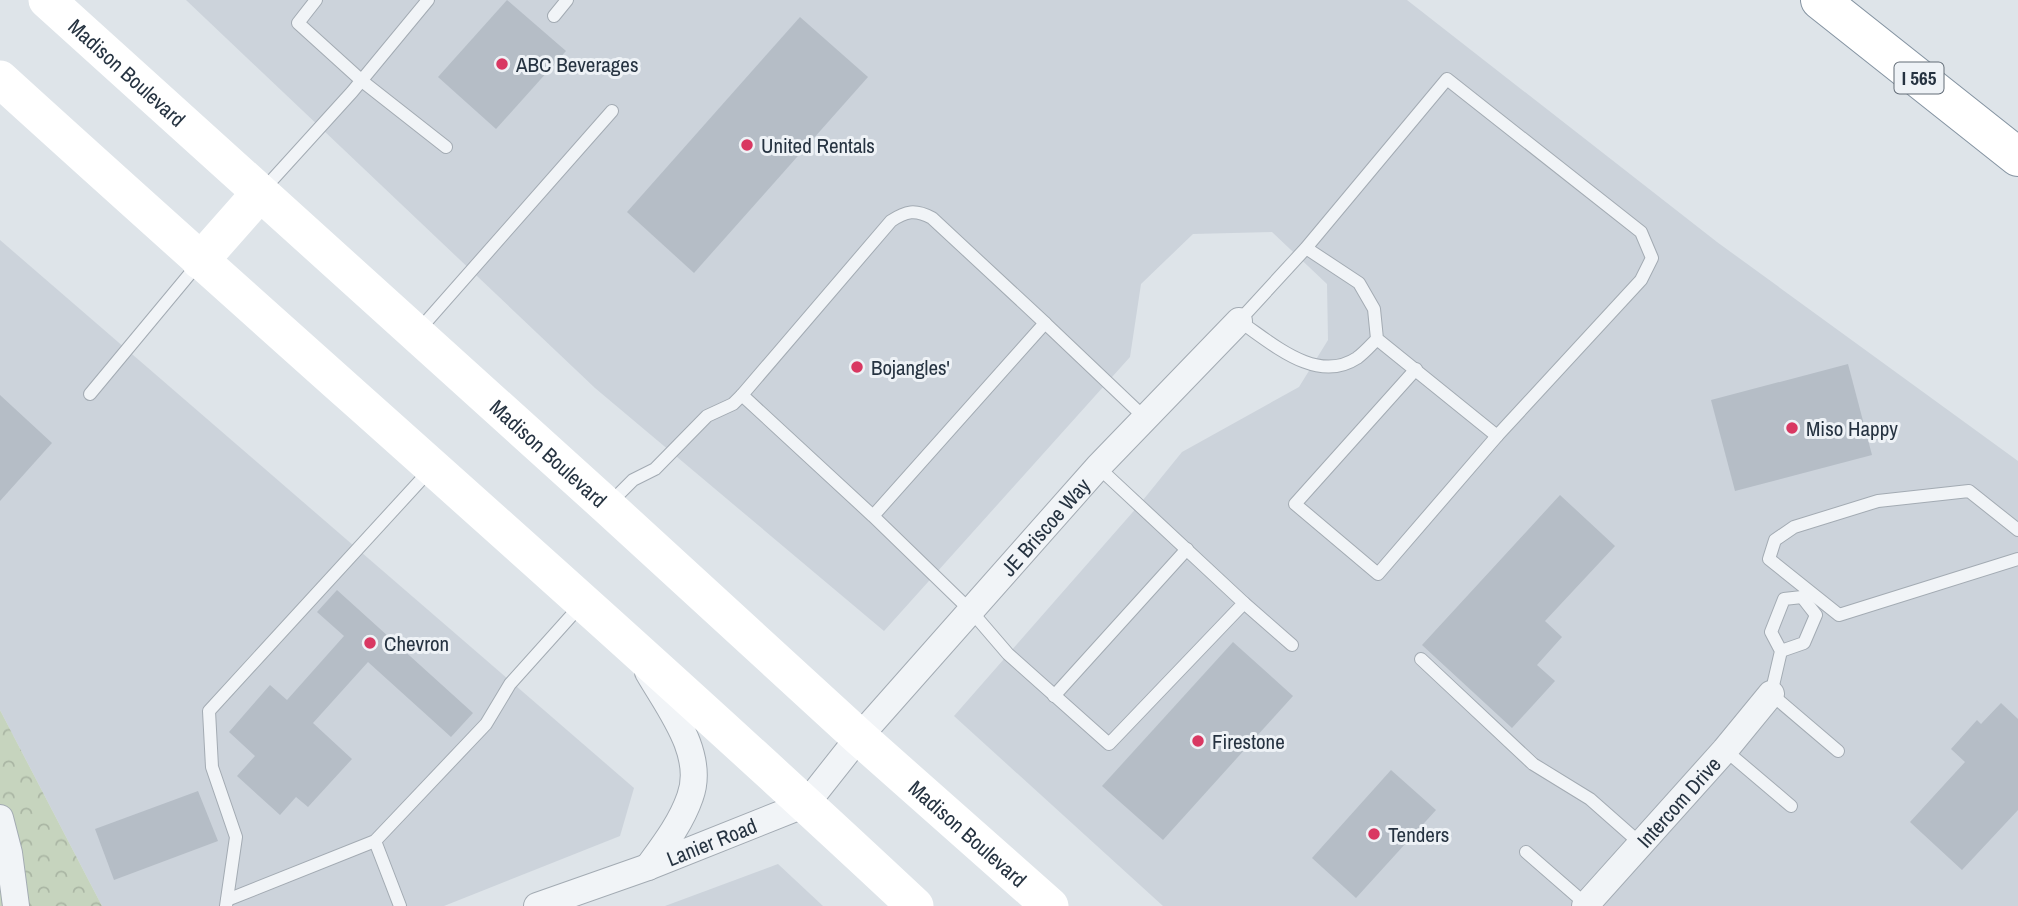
<svg xmlns="http://www.w3.org/2000/svg" width="2018" height="906" viewBox="0 0 2018 906" font-family="'Archivo Narrow',sans-serif">
<defs>
<pattern id="forest-crowns" width="20" height="18" patternUnits="userSpaceOnUse" patternTransform="scale(1.75)"><rect width="20" height="18" fill="#c6d4be"/><path d="M2 6a3 3 0 1 1 6 0M12 15a3 3 0 1 1 6 0" fill="none" stroke="#aab6a4"/></pattern>
</defs>
<rect width="100%" height="100%" fill="#dee4e9"/>
<g fill="#ccd3db">
<polygon points="186,0 1407,0 1717,242 2018,461 2018,906 1163,906 954,716 1139,505 1182,452 1299,387 1328,340 1327,284 1272,232 1193,234 1141,284 1130,357 884,631 595,388"/>
<polygon points="0,240 634,788 620,836 444,906 102,906 0,710"/>
<polygon points="778,864 823,906 665,906"/>
</g>
<polygon fill="url(#forest-crowns)" points="0,710 102,906 0,906"/>
<g fill="#b5bdc6">
<polygon points="507,0 566,51 496,129 438,77"/>
<polygon points="800,17 868,77 694,273 627,212"/>
<polygon points="1848,364 1872,455 1735,491 1711,400"/>
<polygon points="0,395 52,443 0,501"/>
<polygon points="1560,495 1615,546 1545,621 1562,637 1537,665 1555,681 1512,728 1422,645"/>
<polygon points="337,590 473,713 451,737 368,662 313,723 352,759 308,807 296,797 280,815 237,776 255,756 229,732 270,685 287,700 344,636 317,612"/>
<polygon points="1233,642 1293,696 1163,840 1102,786"/>
<polygon points="2001,703 2018,719 2018,810 1962,870 1910,822 1965,762 1951,749 1977,720 1981,724"/>
<polygon points="1391,770 1436,810 1356,898 1312,858"/>
<polygon points="198,791 218,841 114,880 95,829"/>
</g>
<g fill="none" stroke-linecap="round" stroke-linejoin="round">
<g stroke="#a3abb3" stroke-width="14">
<g id="lane">
<polyline points="316,0 298,23 362,81 446,147"/>
<polyline points="554,16 567,0"/>
<polyline points="263,190 352,92 428,0"/>
<path d="M1306,248L1359,283L1374,309L1377,339C1371,345 1364,353 1357,358C1316,385 1271,342 1239,321L1306,248L1447,79L1641,232L1652,258L1641,280L1497,436L1377,339"/>
<polyline points="1045,323 1145,418"/>
<polyline points="419,330 612,111"/>
<polyline points="1416,369 1295,504 1378,574 1497,436"/>
<polyline points="90,394 198,264"/>
<polyline points="609,504 633,480 655,469 707,416 733,404 742,395"/>
<path d="M873,516L1045,323L932,218C915,209 906,211 891,221L742,395L873,516L971,611L1008,654L1109,744L1244,603L1098,467"/>
<polyline points="2018,530 1969,491 1878,501 1794,527 1775,540 1769,559 1839,615 2018,559"/>
<polyline points="1802,597 1784,599 1771,632 1781,651 1771,694 1838,751"/>
<polyline points="1244,603 1292,645"/>
<polyline points="1781,651 1804,643 1816,615 1802,597"/>
<polyline points="1421,659 1533,764 1590,799 1641,844"/>
<polyline points="1054,696 1187,549"/>
<polyline points="1725,750 1791,806"/>
<polyline points="375,841 400,906"/>
<polyline points="1526,852 1588,906"/>
<polyline points="227,900 375,841 486,724 510,684 580,606"/>
<polyline points="226,906 236,837 212,767 209,711 430,470"/>
</g>
</g>
<g stroke="#a3abb3" stroke-width="28">
<g id="street">
<path d="M648,672C668,707 706,754 690,797C681,823 664,845 648,867"/>
<polyline points="0,818 9,853 16,906"/>
<path id="s1" d="M537,906L648,867L806,804L859,737L1098,467L1239,321"/>
<path id="s2" d="M1585,906L1725,750L1771,694"/>
</g>
</g>
<g stroke="#8493a1" stroke-width="40">
<polyline id="highway" points="1820,0 2018,157"/>
</g>
<use href="#lane" stroke="#f1f4f7" stroke-width="12"/>
<use href="#street" stroke="#f1f4f7" stroke-width="26"/>
<g stroke="#fff" stroke-width="37">
<path id="s3" d="M47,0L607,506L859,737L1050,906"/>
<path d="M0,79C304,356 615,625 915,906"/>
<polyline points="200,261 260,193"/>
</g>
<use href="#highway" stroke="#fff" stroke-width="38"/>
</g>
<g fill="#d93862" stroke="#eef2f6" stroke-width="2.5">
<circle cx="502" cy="64" r="7"/>
<circle cx="747" cy="145" r="7"/>
<circle cx="857" cy="367" r="7"/>
<circle cx="1792" cy="428" r="7"/>
<circle cx="370" cy="643" r="7"/>
<circle cx="1198" cy="741" r="7"/>
<circle cx="1374" cy="834" r="7"/>
</g>
<g text-anchor="middle" dominant-baseline="central" stroke-width="6" stroke-linejoin="round" paint-order="stroke">
<rect fill="#eef2f6" stroke="#626c77" stroke-width="2" x="1894.5" y="62.5" width="49" height="31" rx="5"/>
<g font-size="19" font-weight="bold" fill="#263341">
<text x="1919" y="78">I 565</text>
</g>
<g font-size="21" fill="#263341" stroke="#eef2f6" text-anchor="start">
<text x="516" y="64">ABC Beverages</text>
<text x="761" y="145">United Rentals</text>
<text x="871" y="367">Bojangles'</text>
<text x="1806" y="428">Miso Happy</text>
<text x="384" y="643">Chevron</text>
<text x="1212" y="741">Firestone</text>
<text x="1388" y="834">Tenders</text>
</g>
<g font-size="21" fill="#263341" stroke="#eef2f6">
<text stroke="none"><textPath href="#s3" startOffset="108">Madison Boulevard</textPath></text>
<text stroke="none"><textPath href="#s3" startOffset="676">Madison Boulevard</textPath></text>
<text stroke="none"><textPath href="#s1" startOffset="654">JE Briscoe Way</textPath></text>
<text stroke="none"><textPath href="#s2" startOffset="140">Intercom Drive</textPath></text>
<text stroke="none"><textPath href="#s3" startOffset="1242">Madison Boulevard</textPath></text>
<text stroke="none"><textPath href="#s1" startOffset="186">Lanier Road</textPath></text>
</g>
</g>
</svg>
